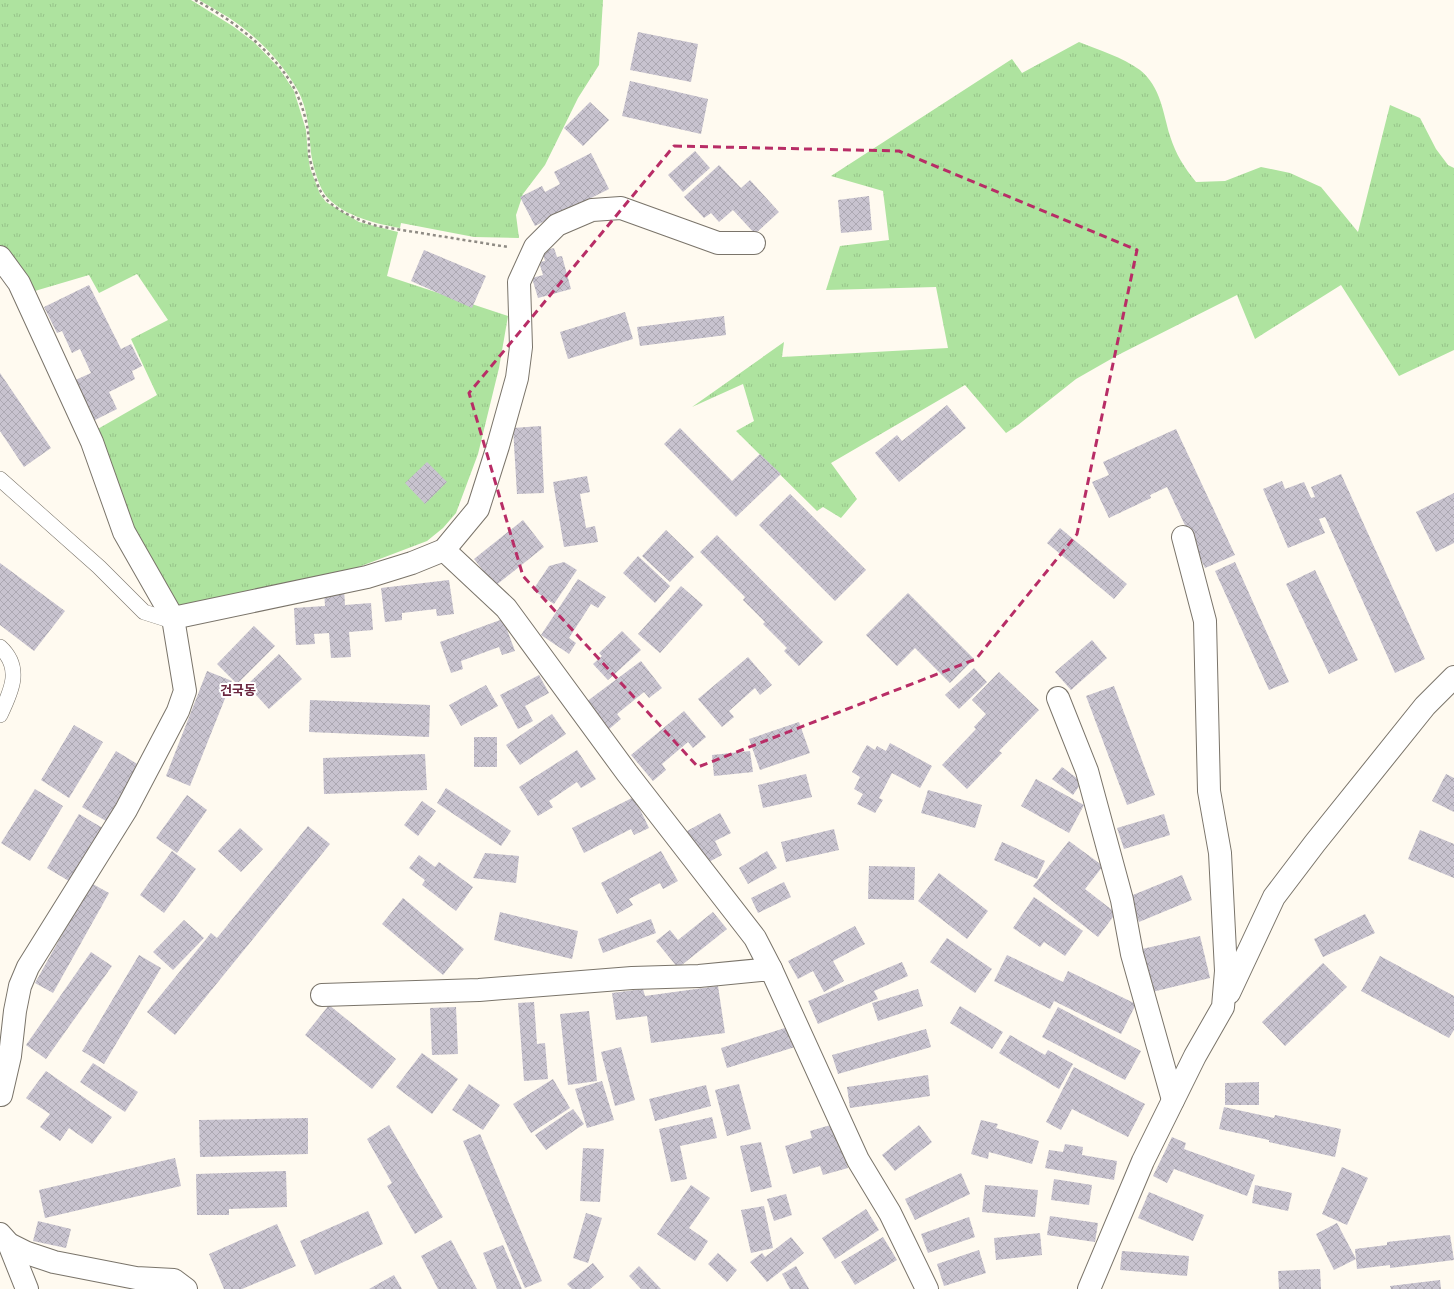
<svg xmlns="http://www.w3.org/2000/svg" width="1454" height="1289" viewBox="0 0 1454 1289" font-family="Manrope,'Noto Sans KR',sans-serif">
<defs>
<pattern id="grass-tufts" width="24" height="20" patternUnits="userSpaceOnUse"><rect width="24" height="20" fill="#aee39f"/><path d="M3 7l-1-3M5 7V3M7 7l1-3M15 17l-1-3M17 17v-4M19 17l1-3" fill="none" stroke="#96c389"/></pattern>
<pattern id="building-cross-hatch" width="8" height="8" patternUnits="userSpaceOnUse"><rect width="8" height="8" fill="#c8c3cf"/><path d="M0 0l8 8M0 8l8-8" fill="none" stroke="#aca8b2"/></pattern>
</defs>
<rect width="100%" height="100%" fill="#fffaf0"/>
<g fill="url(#grass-tufts)">
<polygon points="0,0 191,0 196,3 234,27 255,43 278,67 285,77 294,91 299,107 306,130 308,155 310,168 320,194 326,202 359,222 398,232 387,276 508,316 499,368 478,454 456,513 443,528 427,541 356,568 173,608 128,525 96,430 157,395 131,339 168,320 137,274 99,293 89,275 28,293 0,249"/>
<path d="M199,0H603L599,65L578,98L545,165L523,194L516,215L519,238L474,237L401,223L400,228C377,224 344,216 328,198C319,189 313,166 311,153C309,131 308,108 297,89C283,64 261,41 238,24C226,15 212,8 199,0Z"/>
<path d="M1079,42C1099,50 1122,57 1140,70C1161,87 1163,113 1170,136C1176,155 1184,167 1196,182L1225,181L1261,167L1290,173L1321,187L1358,232L1390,105L1420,118L1436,149L1448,165L1454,168V350L1399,376L1341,285L1255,339L1237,295L1118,355L1076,379L1018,425L1006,433L965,385L831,463L857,499L841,518L823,507L817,511L736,431L754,421L743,384L692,407L784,342L782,357L948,348L936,287L826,290L840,246L889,240L883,191L831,176L1012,59L1022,73Z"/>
</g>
<g fill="url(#building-cross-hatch)">
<polygon points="638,32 698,44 691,82 630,70"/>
<polygon points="630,81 708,99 701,134 622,116"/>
<polygon points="590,102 609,120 583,146 564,128"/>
<polygon points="695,151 710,168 683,192 668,175"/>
<polygon points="591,153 609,189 535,226 520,197 542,186 545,192 560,184 554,172"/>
<polygon points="719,165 741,188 750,180 779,212 755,234 733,210 719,222 711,213 704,218 684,197"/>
<polygon points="869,196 872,230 841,233 838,200"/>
<polygon points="554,248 557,257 562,256 571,289 538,298 532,278 543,275 539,262 545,261 542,251"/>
<polygon points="424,250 486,276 472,308 411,281"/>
<polygon points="89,285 121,349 131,344 142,366 132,371 135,379 109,392 117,409 91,422 71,382 91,373 80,349 72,353 62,331 57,333 44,307"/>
<polygon points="625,312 633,339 568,359 560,332"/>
<polygon points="724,316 726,335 640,346 637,327"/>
<polygon points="0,373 51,448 24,467 0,431"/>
<polygon points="947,405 966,428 899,482 875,453 897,435 902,441"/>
<polygon points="541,426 544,493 517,494 513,428"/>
<polygon points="680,428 732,481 760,454 781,474 736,517 664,444"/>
<polygon points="1176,429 1235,555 1205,568 1167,487 1150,495 1151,498 1109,518 1092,482 1109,475 1103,462"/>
<polygon points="427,462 447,482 425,504 405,483"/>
<polygon points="1341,474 1425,659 1395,673 1325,517 1319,519 1325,533 1288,548 1263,489 1282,481 1285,489 1304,482 1311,498 1315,497 1311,487"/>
<polygon points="587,476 590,492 580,494 586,528 595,526 598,542 564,547 553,482"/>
<polygon points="1454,493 1454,543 1436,552 1416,512"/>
<polygon points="790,494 866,570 835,601 759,525"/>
<polygon points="523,520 544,547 495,586 474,559"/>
<polygon points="1060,528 1127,584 1114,599 1047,543"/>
<polygon points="666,530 694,557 670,582 642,556"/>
<polygon points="717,535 823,642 799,666 784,651 787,648 763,624 765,622 743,600 745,597 700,552"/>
<polygon points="638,556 670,586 655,603 623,573"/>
<polygon points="564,562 577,570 554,604 533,590 549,566"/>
<polygon points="1235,562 1289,682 1269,690 1215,571"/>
<polygon points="0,563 65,611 34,651 0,625"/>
<polygon points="1315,570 1358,660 1329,674 1286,584"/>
<polygon points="578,579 606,597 598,608 591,604 569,638 576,643 569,654 541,635"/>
<polygon points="449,580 454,614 437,616 436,609 402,613 402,620 385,622 381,588"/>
<polygon points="681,586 703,605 660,653 638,634"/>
<polygon points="344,589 345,605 371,603 373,630 349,632 351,657 331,658 329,633 314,634 315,644 296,645 294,608 325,606 324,590"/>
<polygon points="908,593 974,659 950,683 915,648 897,666 866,635"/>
<polygon points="503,619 515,651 502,655 499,647 461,661 463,669 451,673 440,642"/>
<polygon points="254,626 275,646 237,684 217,664"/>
<polygon points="622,631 641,650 608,680 593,664 602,656 599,653"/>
<polygon points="1092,640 1107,658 1071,690 1055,672"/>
<polygon points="279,654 302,679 269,709 247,685"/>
<polygon points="748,657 772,685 760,695 755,688 729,711 734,717 722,727 698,699"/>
<polygon points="641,661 662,688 649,698 644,692 617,714 621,719 608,730 586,702"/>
<polygon points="974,668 987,682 959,709 945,695"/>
<polygon points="207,671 232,681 190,786 166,776"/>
<polygon points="999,672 1039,710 999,751 1002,753 967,789 942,765 976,729 974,727 986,714 972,700"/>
<polygon points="539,675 549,693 525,706 533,721 518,729 500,695"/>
<polygon points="486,685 498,706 461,726 449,705"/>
<polygon points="1114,686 1155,795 1127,805 1086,696"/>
<polygon points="310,700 430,705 429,737 309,732"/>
<polygon points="684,711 706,737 693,748 688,742 662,764 666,770 653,781 631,755"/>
<polygon points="552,714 566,734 520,765 506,745"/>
<polygon points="799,722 810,753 760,770 749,739"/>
<polygon points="74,725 103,742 69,798 41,780"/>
<rect x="474" y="737" width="23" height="30"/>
<polygon points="890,743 932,766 920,788 892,773 879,798 883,800 875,813 857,804 863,794 854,789 860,777 852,772 867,745 875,750 877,746 886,751"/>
<polygon points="577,750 596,779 581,788 577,782 549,801 553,807 538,816 519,787"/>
<polygon points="116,751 139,765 106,821 82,807"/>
<polygon points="750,751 753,772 714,776 712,755"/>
<polygon points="425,754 427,790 324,794 323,758"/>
<polygon points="1062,767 1082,782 1073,795 1052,779"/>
<polygon points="806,774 812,797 763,808 758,785"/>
<polygon points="1446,774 1454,778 1454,812 1432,801"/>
<polygon points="1036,779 1084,805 1069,833 1021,806"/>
<polygon points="446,788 511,831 501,846 437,803"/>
<polygon points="35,789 63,806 30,861 1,843"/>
<polygon points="928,790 982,805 975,828 921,813"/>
<polygon points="187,795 207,810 177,853 156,838"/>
<polygon points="634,797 649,828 634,835 631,829 584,853 572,828"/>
<polygon points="422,801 436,811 418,836 404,825"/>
<polygon points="720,813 731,833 715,841 722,855 705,864 687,831"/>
<polygon points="79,814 106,830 74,884 47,868"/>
<polygon points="1164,814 1170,835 1124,849 1117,828"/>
<polygon points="308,826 330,844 175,1035 147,1012 211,933 217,938"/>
<polygon points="240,828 263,849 241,872 218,851"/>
<polygon points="834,829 839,850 786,862 781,842"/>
<polygon points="1420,830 1454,844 1454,878 1408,859"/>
<polygon points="1069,841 1103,866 1085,889 1116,913 1098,937 1033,886"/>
<polygon points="1002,842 1045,861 1037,879 994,860"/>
<polygon points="172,851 196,869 164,913 140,895"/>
<polygon points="661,851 678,881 663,889 660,883 629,899 633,905 617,914 601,883"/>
<polygon points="767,851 777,868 748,884 739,868"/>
<polygon points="485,853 519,856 516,883 473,878"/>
<polygon points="419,855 435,867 439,862 473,887 456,911 422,885 425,880 409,868"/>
<polygon points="869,866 915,867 914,900 868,899"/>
<polygon points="939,873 988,911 967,939 918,901"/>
<polygon points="1182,875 1192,900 1139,922 1128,897"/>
<polygon points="784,882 791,897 758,913 751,898"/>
<polygon points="91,883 109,893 53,993 35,983"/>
<polygon points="1034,897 1083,931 1065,956 1044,942 1040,947 1013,928"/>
<polygon points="403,898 464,949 443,975 382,924"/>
<polygon points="500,912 578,931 572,959 494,940"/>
<polygon points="713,912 727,929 678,968 656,941 670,930 678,940"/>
<polygon points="1365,914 1375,933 1323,957 1314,939"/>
<polygon points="651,919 656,933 603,953 598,939"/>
<polygon points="184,920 204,938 173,970 153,952"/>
<polygon points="855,926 865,944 833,961 844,981 824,992 813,971 798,979 788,961"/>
<polygon points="1200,936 1210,978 1152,992 1142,949"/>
<polygon points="947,938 992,969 975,993 930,962"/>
<polygon points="91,952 112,966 46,1059 26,1045"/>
<polygon points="139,955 161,968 104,1064 82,1051"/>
<polygon points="1007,955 1063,982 1068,971 1136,1004 1121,1034 1054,1001 1050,1009 994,981"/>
<polygon points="1380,956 1454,996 1454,1030 1449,1038 1361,991"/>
<polygon points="902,962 908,976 874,991 878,999 818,1024 808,1001"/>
<polygon points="1323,963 1347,987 1285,1046 1262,1022"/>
<polygon points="718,986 725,1033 651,1043 647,1016 616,1020 612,993 643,989 645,996"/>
<polygon points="918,989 923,1006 878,1021 872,1003"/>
<polygon points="534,1002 537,1044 545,1043 548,1079 524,1081 518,1003"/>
<polygon points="329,1005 396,1059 372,1089 305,1035"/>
<polygon points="960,1006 1003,1032 992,1049 950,1023"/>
<polygon points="456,1007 458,1054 432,1055 430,1008"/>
<polygon points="1058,1007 1141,1051 1125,1080 1042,1037"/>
<polygon points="589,1011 597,1081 568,1085 560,1014"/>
<polygon points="788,1027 795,1047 727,1068 721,1048"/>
<polygon points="926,1029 931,1047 838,1074 832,1055"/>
<polygon points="1010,1035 1045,1055 1048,1050 1073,1064 1059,1089 999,1053"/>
<polygon points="621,1047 635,1100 615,1106 601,1052"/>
<polygon points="422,1053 458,1079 432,1114 396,1087"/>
<polygon points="93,1063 138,1092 125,1112 80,1082"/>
<polygon points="1074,1067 1145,1104 1128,1137 1072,1109 1061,1130 1046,1122"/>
<polygon points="46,1071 112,1117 92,1144 69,1128 60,1141 40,1127 50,1114 26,1098"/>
<polygon points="928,1075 930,1096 850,1108 847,1087"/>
<polygon points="553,1079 570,1108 531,1133 513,1104"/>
<polygon points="602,1081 614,1120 587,1128 575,1089"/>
<polygon points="1259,1082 1259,1105 1225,1105 1225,1083"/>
<polygon points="469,1084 500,1105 483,1130 452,1110"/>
<polygon points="739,1084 751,1129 727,1136 715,1090"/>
<polygon points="706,1085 711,1106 655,1121 649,1099"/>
<polygon points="1224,1107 1274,1118 1275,1115 1341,1129 1335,1157 1269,1142 1269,1140 1219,1129"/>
<polygon points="573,1109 584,1124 546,1150 535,1135"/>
<polygon points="712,1117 717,1138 680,1146 687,1179 671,1182 659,1129"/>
<polygon points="308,1118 308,1154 200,1157 199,1120"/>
<polygon points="981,1120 998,1124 996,1128 1039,1141 1032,1164 989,1152 988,1159 971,1154"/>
<polygon points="834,1124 848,1168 823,1175 820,1166 793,1174 785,1146 812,1138 810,1131"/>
<polygon points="389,1125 443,1217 415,1234 387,1186 392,1183 367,1139"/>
<polygon points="919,1125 932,1142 895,1171 882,1155"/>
<polygon points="480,1134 542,1281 525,1288 463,1141"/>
<polygon points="1172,1137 1186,1143 1184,1149 1255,1175 1247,1196 1174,1169 1167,1183 1153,1176"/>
<polygon points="761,1142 772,1187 751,1192 740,1146"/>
<polygon points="1065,1144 1083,1147 1082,1155 1117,1161 1114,1180 1045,1168 1049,1150 1063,1152"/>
<polygon points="583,1148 604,1149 600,1202 580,1201"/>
<polygon points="175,1158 181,1186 45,1218 39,1190"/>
<polygon points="1342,1167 1368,1178 1347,1225 1322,1214"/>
<polygon points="286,1171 287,1207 229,1209 229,1215 197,1215 196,1174"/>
<polygon points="961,1173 970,1194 915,1220 905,1199"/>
<polygon points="1054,1179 1092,1185 1089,1205 1051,1200"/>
<polygon points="691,1185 710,1198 689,1228 708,1241 695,1261 657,1234"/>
<polygon points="985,1185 1038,1190 1035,1217 982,1212"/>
<polygon points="1255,1185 1292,1193 1288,1211 1252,1203"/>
<polygon points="1149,1192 1204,1215 1193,1241 1138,1218"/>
<polygon points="786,1194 792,1215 774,1221 767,1199"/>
<polygon points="764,1206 773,1248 751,1253 741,1210"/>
<polygon points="866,1209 879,1230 835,1259 822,1238"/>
<polygon points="368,1211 383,1244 315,1275 300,1241"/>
<polygon points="586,1213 602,1218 588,1263 573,1258"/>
<polygon points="1050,1216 1098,1223 1095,1242 1047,1235"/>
<polygon points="969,1217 975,1237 928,1253 921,1234"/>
<polygon points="38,1221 71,1229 66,1248 33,1241"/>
<polygon points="1337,1223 1356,1259 1334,1270 1316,1234"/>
<polygon points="277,1224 296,1266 242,1289 224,1289 209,1254"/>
<polygon points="1040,1233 1042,1255 996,1260 994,1238"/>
<polygon points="1450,1235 1454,1260 1390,1268 1390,1265 1357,1269 1355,1249 1387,1245 1387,1242"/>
<polygon points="791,1237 804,1253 767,1282 750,1262 762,1253 765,1257"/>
<polygon points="883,1237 897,1260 855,1285 841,1262"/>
<polygon points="451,1240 477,1289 438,1289 421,1256"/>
<polygon points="503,1245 522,1289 497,1289 483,1253"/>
<polygon points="979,1250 986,1273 944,1286 937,1264"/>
<polygon points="1122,1251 1189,1256 1187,1276 1120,1270"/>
<polygon points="718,1253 737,1270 727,1282 708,1264"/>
<polygon points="593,1263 604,1277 590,1289 572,1289 567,1284"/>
<polygon points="639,1266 661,1289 641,1289 629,1276"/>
<polygon points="796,1266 809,1289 790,1289 782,1274"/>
<polygon points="1320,1269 1321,1289 1279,1289 1278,1271"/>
<polygon points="394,1275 402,1289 369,1289"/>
<polygon points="1440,1280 1441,1289 1391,1289 1390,1286"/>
</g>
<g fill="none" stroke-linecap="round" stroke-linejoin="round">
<g stroke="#7a746a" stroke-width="16">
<g id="lane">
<polyline points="0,479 99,567 144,612 166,619 173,618"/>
<path d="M0,647C23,668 11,692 0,715"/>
</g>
</g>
<g stroke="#7a746a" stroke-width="24">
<g id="street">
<polyline points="0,257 19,283 92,442 124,532 173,618 185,691 178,711 126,810 28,967 20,986 15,1011 10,1056 1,1095"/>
<polyline points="444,550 506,608 627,773 755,938 771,969"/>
<polyline points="173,618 367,577 412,563 444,550 478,509 498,446 517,378 521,347 519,282 535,247 557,225 592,210 621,208 718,243 754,243"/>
<polyline points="1058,698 1087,771 1122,900 1132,954 1173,1100"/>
<polyline points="1229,993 1274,897 1315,843 1425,706 1454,677"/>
<polyline points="322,995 479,990 632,978 699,976 771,969 858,1160 890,1213 927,1289"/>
<polyline points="0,1234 9,1244 27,1253 54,1262 136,1278 174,1280 186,1289"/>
<polyline points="9,1244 27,1289"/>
<polyline points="1089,1289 1143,1161 1195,1056 1223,1007 1226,971 1220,853 1209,791 1205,621 1183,537"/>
</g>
</g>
<path stroke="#8f8b84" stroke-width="2.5" stroke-dasharray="3 3" stroke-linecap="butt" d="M195,0C231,18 277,54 295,90C301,102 306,118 308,131C309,139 309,147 309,155C311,165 316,183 321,192C330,209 360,221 377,226L508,247"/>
<use href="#lane" stroke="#fff" stroke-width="15"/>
<use href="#street" stroke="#fff" stroke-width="22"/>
</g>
<path fill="none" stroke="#b82d66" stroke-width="3" stroke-dasharray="8 5" stroke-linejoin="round" d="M674,146L899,151L1137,250L1077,534L976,659L698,767L523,576L469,393Z"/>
<g text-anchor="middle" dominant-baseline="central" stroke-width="4" stroke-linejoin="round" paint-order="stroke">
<g font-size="13" font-weight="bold" fill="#6b273f" stroke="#fff">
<text x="238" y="690">건국동</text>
</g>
</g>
</svg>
